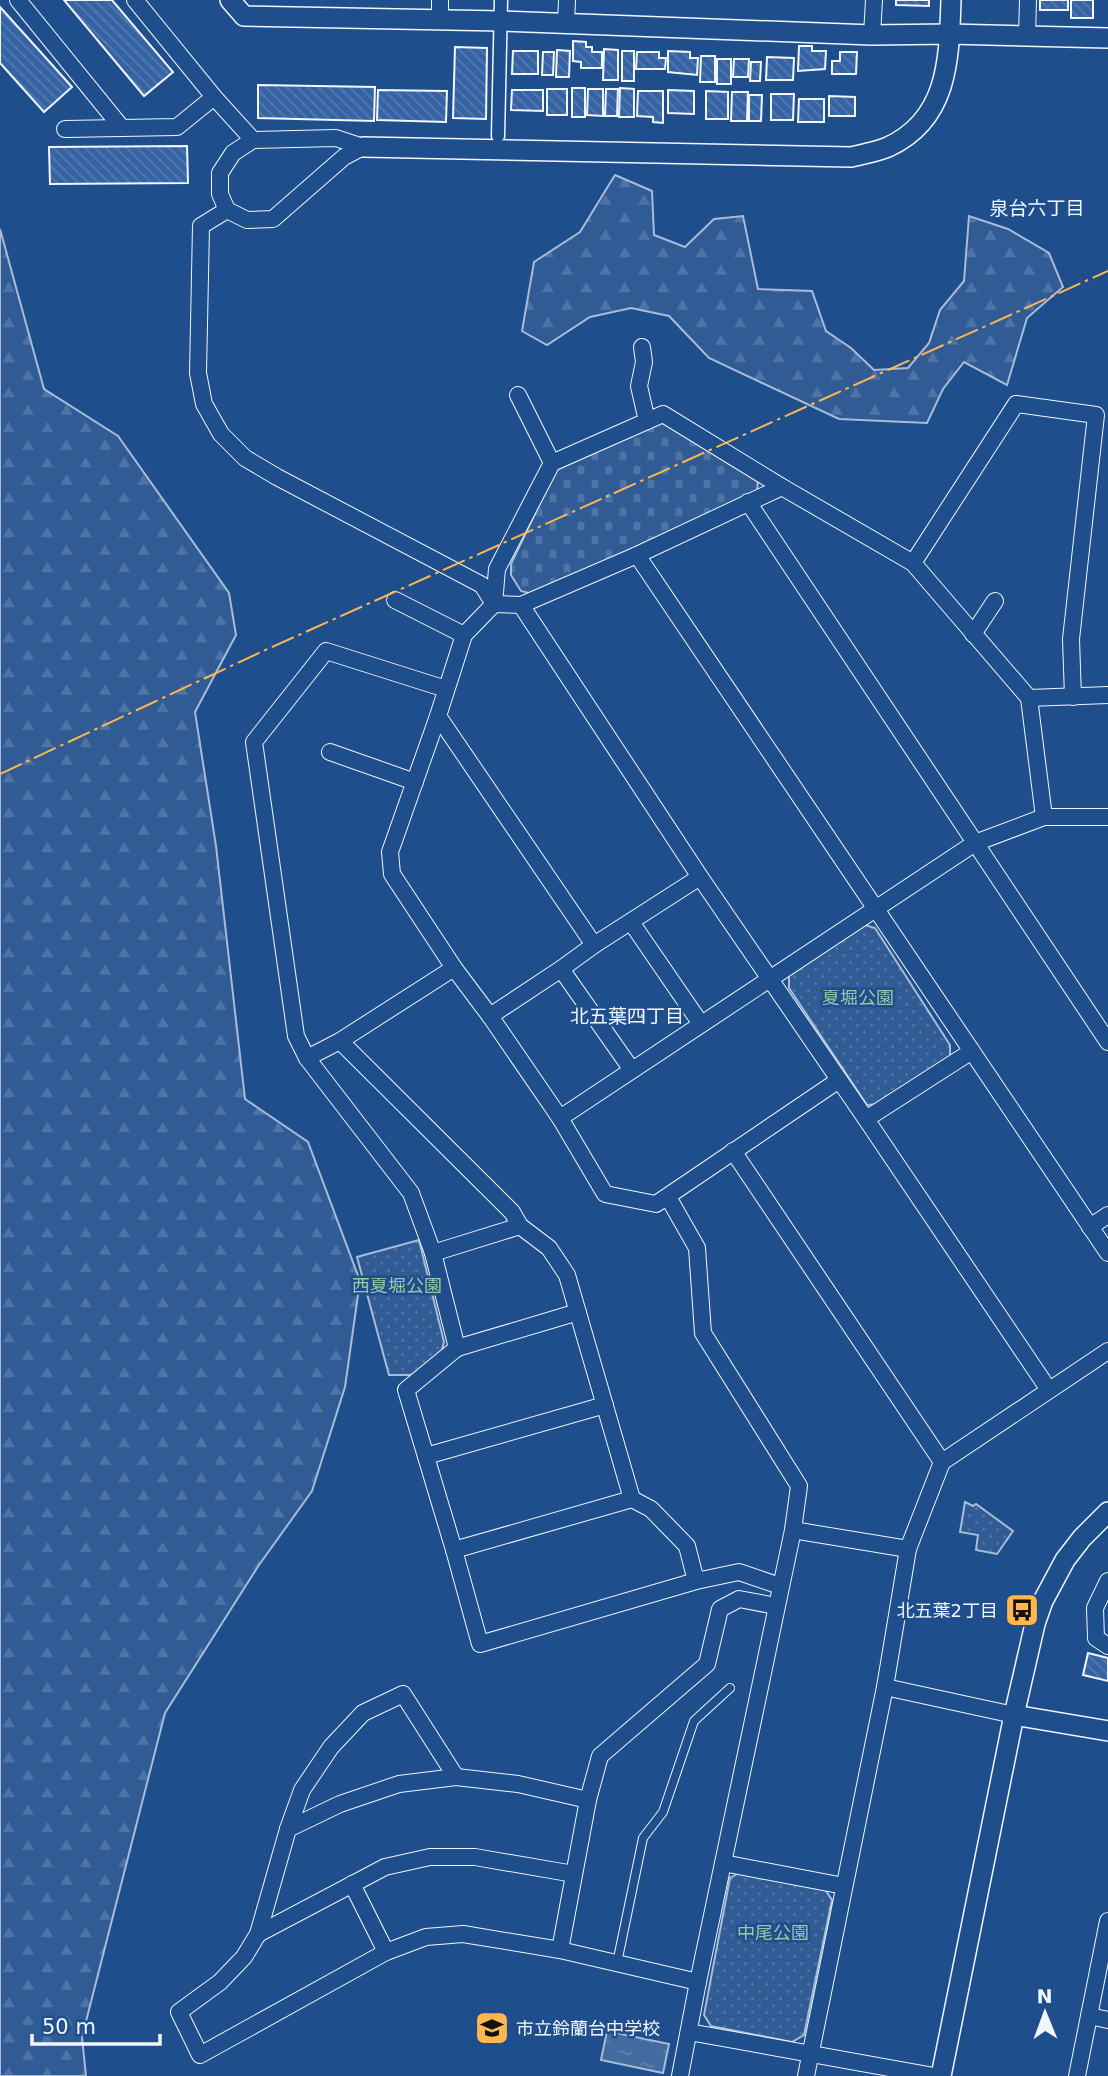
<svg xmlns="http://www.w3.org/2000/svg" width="1108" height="2076" viewBox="0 0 1108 2076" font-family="'DejaVu Sans','Noto Sans JP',sans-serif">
<defs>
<pattern id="forest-firs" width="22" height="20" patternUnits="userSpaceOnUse" patternTransform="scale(1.75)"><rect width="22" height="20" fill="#305b95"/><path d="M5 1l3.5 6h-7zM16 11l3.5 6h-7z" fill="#4e73a5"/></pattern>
<pattern id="cemetery-stones" width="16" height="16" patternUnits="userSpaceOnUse" patternTransform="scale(1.75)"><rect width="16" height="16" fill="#305b95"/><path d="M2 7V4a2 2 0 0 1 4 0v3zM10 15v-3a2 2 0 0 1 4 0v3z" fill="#4e73a5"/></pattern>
<pattern id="park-dots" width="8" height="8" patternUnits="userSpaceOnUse" patternTransform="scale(1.75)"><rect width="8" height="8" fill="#305b95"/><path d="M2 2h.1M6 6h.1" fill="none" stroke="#4e73a5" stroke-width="1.8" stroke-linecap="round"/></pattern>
<pattern id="water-ripples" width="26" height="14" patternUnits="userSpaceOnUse" patternTransform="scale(1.75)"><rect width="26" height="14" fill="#446ba0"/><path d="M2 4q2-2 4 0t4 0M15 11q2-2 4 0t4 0" fill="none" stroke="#5f81ae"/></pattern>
<pattern id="building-back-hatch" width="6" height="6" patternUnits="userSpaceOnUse" patternTransform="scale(1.75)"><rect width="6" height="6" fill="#3563a3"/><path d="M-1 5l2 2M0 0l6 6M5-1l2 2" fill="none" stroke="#537ab1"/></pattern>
</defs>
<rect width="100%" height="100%" fill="#1f4e8c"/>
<g fill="url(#forest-firs)" stroke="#a8bbd7" stroke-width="2">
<polygon points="615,175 652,191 654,235 685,247 714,219 743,216 758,289 812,291 826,331 851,348 874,370 908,368 929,343 940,310 964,281 969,216 1008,229 1049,253 1063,287 1027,318 1007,385 964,362 943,389 927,423 839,419 709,358 669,316 631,308 590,317 547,345 522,331 534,262 580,232"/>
<polygon points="0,229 44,389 118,436 229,593 236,635 195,712 216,846 245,1099 308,1142 360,1281 345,1387 312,1491 259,1565 165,1713 82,2037 86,2076 0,2076"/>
</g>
<polygon fill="url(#cemetery-stones)" stroke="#a8bbd7" stroke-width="2" points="667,420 758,477 757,494 536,595 521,591 511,575 511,564 556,470"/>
<g fill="url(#park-dots)" stroke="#a8bbd7" stroke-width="2">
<polygon points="862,924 875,928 950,1045 950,1058 878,1104 867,1105 789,988 789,975"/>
<polygon points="419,1240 444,1342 441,1354 411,1375 389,1375 357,1257"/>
<polygon points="965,1502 973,1506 976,1504 1013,1531 997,1554 976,1550 978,1535 960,1532"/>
<polygon points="739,1873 824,1888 832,1900 804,2035 792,2042 711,2026 704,2015 730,1878"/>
</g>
<polygon fill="url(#water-ripples)" stroke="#a8bbd7" stroke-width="2" points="607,2031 669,2044 663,2073 601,2060"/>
<g fill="url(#building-back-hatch)" stroke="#f2f6ff" stroke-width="2">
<polygon points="64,0 112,0 173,72 144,96"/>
<polygon points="896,0 929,0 929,6 896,5"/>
<rect x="1040" y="0" width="28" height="10"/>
<rect x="1071" y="0" width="22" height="18"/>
<polygon points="0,7 72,87 44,112 0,63"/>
<polygon points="573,41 586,42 586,47 592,47 592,52 602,52 602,68 581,68 581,62 573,61"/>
<polygon points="799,46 812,46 812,51 826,51 825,69 798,71"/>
<polygon points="455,47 487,48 486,119 453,118"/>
<polygon points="604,49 618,50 618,80 603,80"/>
<polygon points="557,50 570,51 569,77 556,77"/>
<polygon points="513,51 538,51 538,74 512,74"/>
<rect x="622" y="51" width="12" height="30"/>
<polygon points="668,51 690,52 690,58 698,58 697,75 668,72"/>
<polygon points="543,52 554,52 553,75 542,75"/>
<polygon points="637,52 659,52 659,58 666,58 665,69 636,69"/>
<polygon points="840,52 857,52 856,74 832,74 832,61 840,61"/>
<polygon points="701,56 715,56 715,82 700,82"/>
<polygon points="767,57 794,58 793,80 766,80"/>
<rect x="717" y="59" width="14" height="25"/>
<polygon points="734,59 749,59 748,77 733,77"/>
<polygon points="751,62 761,62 760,81 750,81"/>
<polygon points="258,85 375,87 374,121 258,118"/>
<rect x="572" y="88" width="13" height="29"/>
<polygon points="620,88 634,89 634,117 619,117"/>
<rect x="547" y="89" width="20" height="26"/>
<polygon points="588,89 603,89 603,116 587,115"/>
<polygon points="606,89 618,89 617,116 605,116"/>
<polygon points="378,90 447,91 446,122 377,120"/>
<polygon points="512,90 543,90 543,111 511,110"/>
<polygon points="668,90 694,91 694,114 668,113"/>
<polygon points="638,91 663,91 663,123 653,122 653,117 637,116"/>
<polygon points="706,91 728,92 728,119 706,119"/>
<polygon points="732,92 748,92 747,121 731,121"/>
<polygon points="771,94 794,94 793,120 771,120"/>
<polygon points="749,95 762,95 761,121 749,121"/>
<polygon points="829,96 855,97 855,116 829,116"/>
<polygon points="799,99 824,99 824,122 798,122"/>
<polygon points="187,146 188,183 50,184 49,147"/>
<polygon points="1088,1653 1108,1658 1108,1681 1083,1675"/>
</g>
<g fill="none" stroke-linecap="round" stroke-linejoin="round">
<g stroke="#f2f6ff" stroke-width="10">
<polyline id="service" points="617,1963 643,1838 663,1812 694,1721 730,1688"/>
</g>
<g stroke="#f2f6ff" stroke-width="15">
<polyline id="pedestrian" points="498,136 501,0"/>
</g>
<g stroke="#f2f6ff" stroke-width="18">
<g id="minor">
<polyline points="18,0 122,128"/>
<polyline points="135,0 214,97 253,140"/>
<polyline points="440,19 440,0"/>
<polyline points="566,23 567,0"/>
<polyline points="872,35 874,0"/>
<polyline points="1027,35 1028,0"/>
<polyline points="65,129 177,127 214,97"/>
<polygon points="336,138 363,147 344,157 273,219 247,220 227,210 220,194 220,173 233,153 253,140"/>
<polyline points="227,210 201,226 198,373 204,404 221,434 245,458 277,477 482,585 494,604 521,605 637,555 782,487"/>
<polyline points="642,347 644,362 639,386 647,421"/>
<polyline points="518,395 552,463"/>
<polyline points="748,502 1108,1042"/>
<polyline points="637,555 1108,1253"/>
<polyline points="913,563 1016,404 1096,415 1071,639 1073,697"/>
<polyline points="395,600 464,635"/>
<polyline points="521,605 700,877 866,1119 1049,1390"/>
<polyline points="973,634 995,601"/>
<polyline points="446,689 326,651 254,742 296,1036 307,1058 411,1193 433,1253 457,1348 406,1390 454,1550 480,1644 696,1581 739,1572 780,1586"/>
<polyline points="1029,698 1044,817"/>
<polyline points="438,716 594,945"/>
<polyline points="330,752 415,782"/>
<polyline points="631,922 701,1024"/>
<polyline points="561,969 632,1070"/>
<polyline points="490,1016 561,969 594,945 700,877"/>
<polyline points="340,1041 512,1212 520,1226"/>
<polyline points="307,1058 340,1041 454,968"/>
<polyline points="839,1080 656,1204 605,1194 560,1118 490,1016 454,968 392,874 390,852 438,716 464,635 494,604 497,569 552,463 663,414 782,487 913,563 1029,698 1108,695"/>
<polyline points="560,1118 975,843 1044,817 1108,817"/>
<polyline points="866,1119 972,1051"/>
<polyline points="733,1151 942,1462"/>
<polyline points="668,1197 697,1248 703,1333 799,1486 793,1530 698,1982 680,2076"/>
<polyline points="1090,1227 1108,1215"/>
<polyline points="433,1253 520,1226 549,1248 567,1275 632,1499 651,1509 687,1546 696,1581"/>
<polyline points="457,1348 578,1312"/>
<polyline points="426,1456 605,1405"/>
<polyline points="793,1530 908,1549"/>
<polyline points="454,1550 632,1499"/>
<polyline points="1108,1581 1095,1608 1096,1638 1108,1646"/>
<polyline points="885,1687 1014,1715"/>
<polyline points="456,1777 403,1694 363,1713 331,1747 302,1790 288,1829 258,1934 244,1957 220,1982 179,2012 200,2055 386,1952 426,1937 463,1934 560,1950 698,1982"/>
<polyline points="288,1829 340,1804 399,1784 456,1777 518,1784 588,1800"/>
<polyline points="723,1863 844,1886"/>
<polyline points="352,1884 386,1952"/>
<polyline points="258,1934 385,1867 430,1857 475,1857 574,1874"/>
<polyline points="560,1950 588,1800 600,1756 707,1664 720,1609 739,1599 776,1606"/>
<polyline points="1089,2016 1108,2020"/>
<polyline points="689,2032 934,2076"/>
<polyline points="806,2076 885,1687 908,1549 942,1462 1108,1351"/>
<polyline points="1077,2076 1108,1921"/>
</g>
</g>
<g stroke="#f2f6ff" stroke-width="22">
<g id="tertiary">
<polyline points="230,0 244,16 501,21 872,35 950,34 1108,38"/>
<path d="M363,147L851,157C863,154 876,152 888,147C949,119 949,58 951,0"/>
<polyline points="1014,1715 1108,1731"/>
<polyline points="941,2076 1014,1715 1035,1624 1043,1601 1065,1560 1082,1538 1108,1512"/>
</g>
</g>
<use href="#service" stroke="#1f4e8c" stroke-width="8"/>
<use href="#pedestrian" stroke="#1f4e8c" stroke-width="12"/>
<use href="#minor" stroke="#1f4e8c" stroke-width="16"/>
<use href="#tertiary" stroke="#1f4e8c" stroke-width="19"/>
<polyline stroke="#ffb74d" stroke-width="2" stroke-dasharray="24 5 3.5 5" stroke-linecap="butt" points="0,774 261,652 1108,271"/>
</g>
<defs>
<g id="bus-square" transform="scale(1.75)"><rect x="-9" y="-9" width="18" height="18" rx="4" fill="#ffb74d" stroke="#1f4e8c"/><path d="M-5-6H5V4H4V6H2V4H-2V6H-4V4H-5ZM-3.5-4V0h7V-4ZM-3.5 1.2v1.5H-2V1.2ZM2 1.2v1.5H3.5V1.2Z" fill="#111"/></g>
<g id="school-square" transform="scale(1.75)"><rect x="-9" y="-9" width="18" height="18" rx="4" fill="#ffb74d" stroke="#1f4e8c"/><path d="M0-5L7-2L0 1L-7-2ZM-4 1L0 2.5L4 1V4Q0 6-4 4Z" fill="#111"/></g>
</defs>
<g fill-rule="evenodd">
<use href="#bus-square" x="1022" y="1610"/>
<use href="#school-square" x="492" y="2028"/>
</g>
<g text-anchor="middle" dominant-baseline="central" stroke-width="5" stroke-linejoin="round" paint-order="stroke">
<g font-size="18" fill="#97c8a6" stroke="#1f4e8c">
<text x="858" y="997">夏堀公園</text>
<text x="397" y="1285">西夏堀公園</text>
<text x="773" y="1932">中尾公園</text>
</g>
<g font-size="18" fill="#f2f6ff" stroke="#1f4e8c" text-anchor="end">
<text x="998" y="1610">北五葉2丁目</text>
<text x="516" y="2028" text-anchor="start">市立鈴蘭台中学校</text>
</g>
<g font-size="19" fill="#f2f6ff" stroke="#1f4e8c">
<text x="1037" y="208">泉台六丁目</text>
<text x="627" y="1016">北五葉四丁目</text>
</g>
</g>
<g transform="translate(1045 2013) rotate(359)" stroke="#1f4e8c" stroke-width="5" paint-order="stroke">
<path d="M0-5L12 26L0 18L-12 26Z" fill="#f2f6ff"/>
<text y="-10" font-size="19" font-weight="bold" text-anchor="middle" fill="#f2f6ff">N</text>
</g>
<path d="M32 2034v10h128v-10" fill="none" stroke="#f2f6ff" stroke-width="3.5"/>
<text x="42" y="2034" font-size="21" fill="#f2f6ff" stroke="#1f4e8c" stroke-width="5" paint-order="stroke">50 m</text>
</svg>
